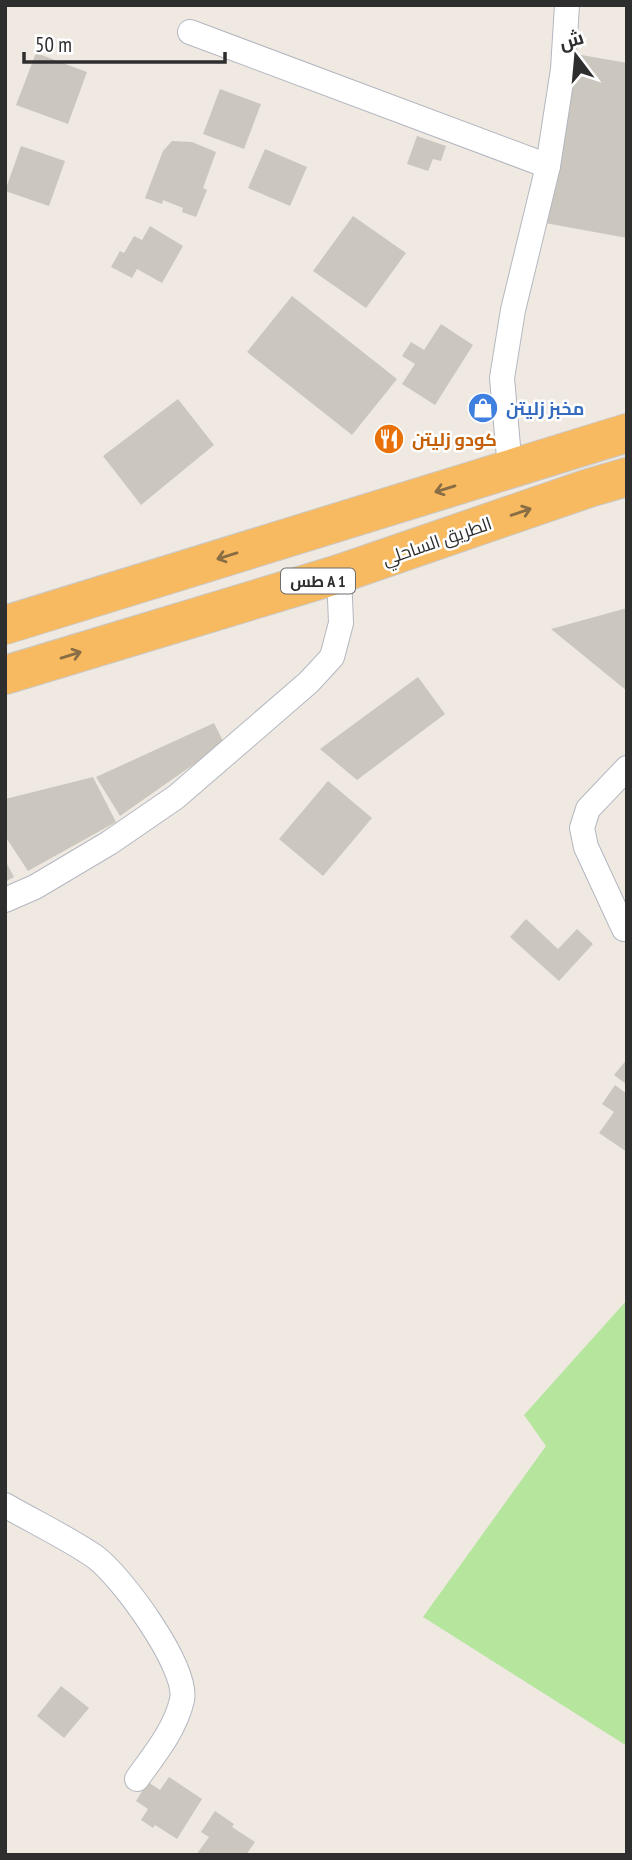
<svg xmlns="http://www.w3.org/2000/svg" width="632" height="1860" viewBox="0 0 632 1860" font-family="'PT Sans Narrow',Cairo,sans-serif">
<rect width="100%" height="100%" fill="#efe9e1"/>
<polygon fill="#b6e59e" points="627,1300 627,1746 423,1617 546,1446 524,1415"/>
<g fill="#cbc7bf">
<polygon points="36,53 87,72 68,124 16,105"/>
<polygon points="576,54 627,63 627,238 545,223"/>
<polygon points="220,89 261,104 244,149 203,134"/>
<polygon points="417,136 446,146 441,161 433,159 428,171 407,164"/>
<polygon points="172,141 192,142 216,152 203,188 207,190 196,217 182,212 183,208 163,200 162,204 145,198 163,151"/>
<polygon points="21,146 65,161 49,206 5,191"/>
<polygon points="265,149 307,167 290,206 248,188"/>
<polygon points="353,216 406,253 366,308 313,271"/>
<polygon points="150,226 183,246 162,283 137,269 132,278 111,267 120,251 124,253 134,236 142,240"/>
<polygon points="292,296 397,379 352,435 247,352"/>
<polygon points="441,324 473,345 435,405 402,384 415,364 402,356 411,342 424,350"/>
<polygon points="178,399 214,445 141,505 103,456"/>
<polygon points="627,608 627,691 551,629"/>
<polygon points="418,677 445,714 357,780 320,749"/>
<polygon points="214,723 224,743 120,816 96,777"/>
<polygon points="93,777 116,822 28,871 5,836 5,799"/>
<polygon points="328,781 372,818 323,876 279,839"/>
<polygon points="5,860 14,877 5,882"/>
<polygon points="526,919 558,949 577,929 593,944 559,981 510,937"/>
<polygon points="627,1059 627,1085 614,1075"/>
<polygon points="615,1085 627,1094 627,1152 599,1133 614,1112 602,1104"/>
<polygon points="61,1686 89,1708 64,1738 37,1716"/>
<polygon points="169,1777 202,1799 177,1839 155,1825 153,1828 141,1820 148,1809 136,1801 148,1782 160,1790"/>
<polygon points="215,1811 234,1824 232,1827 255,1842 246,1855 196,1855 209,1837 201,1832"/>
</g>
<g fill="none" stroke-linecap="round" stroke-linejoin="round">
<g stroke="#b4b7c1" stroke-width="26">
<g id="minor">
<polyline points="190,32 548,166"/>
<polyline points="510,469 502,378 513,310 548,166 563,69 567,5"/>
<polyline points="5,900 35,887 109,843 176,797 309,682 332,657 341,623 339,574"/>
<polyline points="624,929 586,847 582,828 588,809 627,768"/>
<path d="M5,1505C34,1522 66,1537 94,1556C120,1574 189,1668 182,1700C175,1730 154,1755 137,1779"/>
</g>
</g>
<g stroke="#c9c9c9" stroke-width="40">
<g id="trunk">
<polyline points="5,625 627,433"/>
<polyline points="5,675 339,574 589,488 627,477"/>
</g>
</g>
<use href="#minor" stroke="#fff" stroke-width="24"/>
<use href="#trunk" stroke="#f8ba60" stroke-width="38"/>
</g>
<defs><path id="oneway-shaft" d="M-6 0H5M1.5-3L5.5 0L1.5 3" fill="none" stroke-width="1.6" stroke-linecap="round" stroke-linejoin="round" transform="scale(1.75)"/></defs>
<g stroke="#896d44">
<use href="#oneway-shaft" transform="translate(445 489) rotate(163)"/>
<use href="#oneway-shaft" transform="translate(521 512) rotate(-19)"/>
<use href="#oneway-shaft" transform="translate(227 556) rotate(163)"/>
<use href="#oneway-shaft" transform="translate(71 655) rotate(-17)"/>
</g>
<defs>
<g id="shop-disc" transform="scale(1.575)"><circle r="9.5" fill="#3f7fe0" stroke="#fff"/><path d="M-5-2.5h2.3a2.7 3.5 0 0 1 5.4 0H5L5.5 6h-11ZM-1.5-2.5h3a1.5 2.3 0 0 0-3 0Z" fill="#fff"/></g>
<g id="restaurant-disc" transform="scale(1.575)"><circle r="9.5" fill="#e8710a" stroke="#fff"/><path d="M-5-6h1v4h1v-4h1v4h1v-4h1v5L-1.5 .5V6h-2V.5L-5-1ZM5-6V6H3V1.5H1.5Q1.5-4 5-6Z" fill="#fff"/></g>
</defs>
<g fill-rule="evenodd">
<use href="#shop-disc" x="483" y="408"/>
<use href="#restaurant-disc" x="389" y="439"/>
</g>
<g text-anchor="middle" dominant-baseline="central" stroke-width="5" stroke-linejoin="round" paint-order="stroke">
<rect fill="#fff" stroke="#6d6d6d" stroke-width="2" x="281" y="568.5" width="74" height="25" rx="5"/>
<g font-size="16" font-weight="bold" fill="#2e2e2e">
<text x="318" y="581">طس A 1</text>
</g>
<g font-size="18" font-weight="bold" fill="#366cbe" stroke="#fff" text-anchor="start">
<text x="506" y="408">مخبز زليتن</text>
</g>
<g font-size="18" font-weight="bold" fill="#c56008" stroke="#fff" text-anchor="start">
<text x="412" y="439">كودو زليتن</text>
</g>
<g font-size="18" fill="#2e2e2e" stroke="#fff">
<text transform="translate(437 541) rotate(-19)">الطريق الساحلي</text>
</g>
</g>
<rect width="632" height="1860" fill="none" stroke="#2e2e2e" stroke-width="14"/>
<g transform="translate(576 56) rotate(344)" stroke="#ffffff" stroke-width="5" paint-order="stroke">
<path d="M0-5L12 26L0 18L-12 26Z" fill="#2e2e2e"/>
<text y="-10" font-size="19" font-weight="bold" text-anchor="middle" fill="#2e2e2e">ش</text>
</g>
<path d="M24 52v10h201v-10" fill="none" stroke="#2e2e2e" stroke-width="3.5"/>
<text x="35" y="52" font-size="21" fill="#2e2e2e" stroke="#ffffff" stroke-width="5" paint-order="stroke">50 m</text>
</svg>
